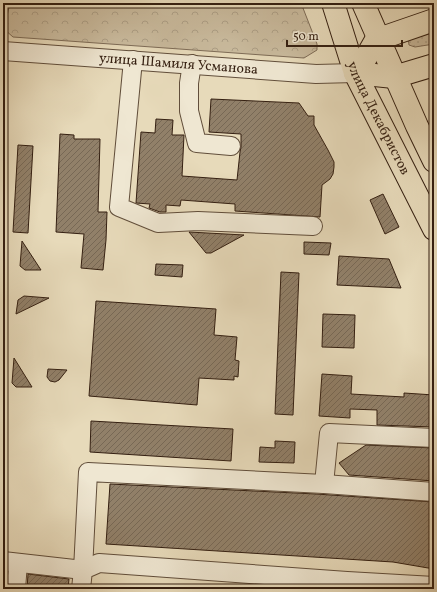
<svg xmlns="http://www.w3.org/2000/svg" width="437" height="592" viewBox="0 0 437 592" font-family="Vollkorn,serif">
<defs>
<pattern id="grass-dots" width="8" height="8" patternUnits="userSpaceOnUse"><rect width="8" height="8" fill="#c9ba9d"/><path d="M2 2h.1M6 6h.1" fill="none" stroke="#ad9f86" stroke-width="1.8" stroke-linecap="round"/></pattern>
<pattern id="park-crowns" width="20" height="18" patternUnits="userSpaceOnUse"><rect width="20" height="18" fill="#c9ba9d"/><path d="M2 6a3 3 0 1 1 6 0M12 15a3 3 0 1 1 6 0" fill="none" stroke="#ad9f86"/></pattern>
<pattern id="building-hatch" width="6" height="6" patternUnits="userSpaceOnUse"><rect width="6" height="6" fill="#918069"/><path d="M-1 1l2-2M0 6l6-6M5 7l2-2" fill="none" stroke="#776855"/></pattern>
</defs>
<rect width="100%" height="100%" fill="#e7daba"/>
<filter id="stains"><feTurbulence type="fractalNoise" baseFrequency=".005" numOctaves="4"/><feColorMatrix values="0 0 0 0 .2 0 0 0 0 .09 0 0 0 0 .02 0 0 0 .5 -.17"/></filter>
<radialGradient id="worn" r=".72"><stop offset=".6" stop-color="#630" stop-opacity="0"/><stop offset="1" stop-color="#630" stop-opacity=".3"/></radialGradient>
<polygon fill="url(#grass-dots)" stroke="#7e6c57" points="434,27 434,44 415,47 409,45 408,37"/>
<polygon fill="url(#park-crowns)" stroke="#7e6c57" points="10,3 301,3 317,44 317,50 304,58 13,37 4,29"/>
<g fill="url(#building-hatch)" stroke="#341f11">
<polygon points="211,99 299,103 308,116 314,116 314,125 328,150 334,162 334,167 333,174 330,179 322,185 320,217 235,211 235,204 181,200 180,206 166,205 166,212 160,212 149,208 150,204 136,203 141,132 155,133 156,119 173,120 172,135 184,135 182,176 237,180 240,152 241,147 241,134 209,132"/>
<polygon points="60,134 74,135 74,139 100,139 98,212 107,212 106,240 103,270 81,268 84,234 56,232"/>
<polygon points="18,145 33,146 28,233 13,232"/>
<polygon points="383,194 399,227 385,234 370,200"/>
<polygon points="189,232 244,235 211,253 206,253"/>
<polygon points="22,241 41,270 25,270 20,266"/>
<polygon points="304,242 331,243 329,255 304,254"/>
<polygon points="339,256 389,259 401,288 337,285"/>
<polygon points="156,264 183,265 182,277 155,275"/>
<polygon points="281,272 299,273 293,415 275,414"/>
<polygon points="24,296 49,298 16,314 18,300"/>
<polygon points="96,301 216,309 214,335 237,337 235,360 239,361 238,377 234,376 234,380 199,378 197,405 89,396"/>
<polygon points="323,314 355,315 354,348 322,347"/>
<polygon points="14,358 32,387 16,387 12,383"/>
<polygon points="48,369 67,370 59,380 55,382 50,381 47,377"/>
<polygon points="322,374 352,376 351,394 404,397 404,393 434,395 434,427 377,425 377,410 350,409 350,418 319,416"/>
<polygon points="91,421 233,429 231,461 90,452"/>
<polygon points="275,441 295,442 294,463 259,462 260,447 275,448"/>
<polygon points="366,445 434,448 434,481 349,475 339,463"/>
<polygon points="110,484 316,494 434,502 434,569 393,562 106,544"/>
<polygon points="28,574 69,579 68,589 27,589"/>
</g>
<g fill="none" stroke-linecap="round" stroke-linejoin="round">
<g stroke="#614e3b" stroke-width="20">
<g id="minor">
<path id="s1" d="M3,51L316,74L355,73"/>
<polyline points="133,60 119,207 158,223 198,221 313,226"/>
<polyline points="192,64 189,83 189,111 197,143 231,146"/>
<polyline points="324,484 329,433 434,438"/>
<polyline points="3,561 83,570 88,472 324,484 434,492"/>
<polyline points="16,589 18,563"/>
<polyline points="81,589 83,570 99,563 347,581 434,586"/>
</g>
</g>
<g stroke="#341f11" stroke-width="24">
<g id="major">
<path id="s2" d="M333,3L355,73L434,229"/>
<polyline points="363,3 417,126 434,161"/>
<polyline points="355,73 360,68 376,40 434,20"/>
<polyline points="355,73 394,77 434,65"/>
</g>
</g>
<use href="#minor" stroke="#efe7d2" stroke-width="18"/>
<use href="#major" stroke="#e7daba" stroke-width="22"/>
</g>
<g text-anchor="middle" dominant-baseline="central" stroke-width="3.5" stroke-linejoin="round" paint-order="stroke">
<g font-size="14" fill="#341f11" stroke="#efe7d2">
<text stroke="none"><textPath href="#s1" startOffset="176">улица Шамиля Усманова</textPath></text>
<text stroke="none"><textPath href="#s2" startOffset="124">улица Декабристов</textPath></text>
</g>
</g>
<rect width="437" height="592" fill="none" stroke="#e7daba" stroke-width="16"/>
<rect x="4" y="4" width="429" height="584" fill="none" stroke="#341f11" stroke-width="2"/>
<rect x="8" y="8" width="421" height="576" fill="none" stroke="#341f11"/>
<path d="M287 40v6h115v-6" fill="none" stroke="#341f11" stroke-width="2"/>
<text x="293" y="40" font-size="12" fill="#341f11" stroke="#efe7d2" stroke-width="3" paint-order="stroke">50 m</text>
<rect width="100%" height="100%" filter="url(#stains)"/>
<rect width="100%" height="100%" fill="url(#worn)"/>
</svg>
